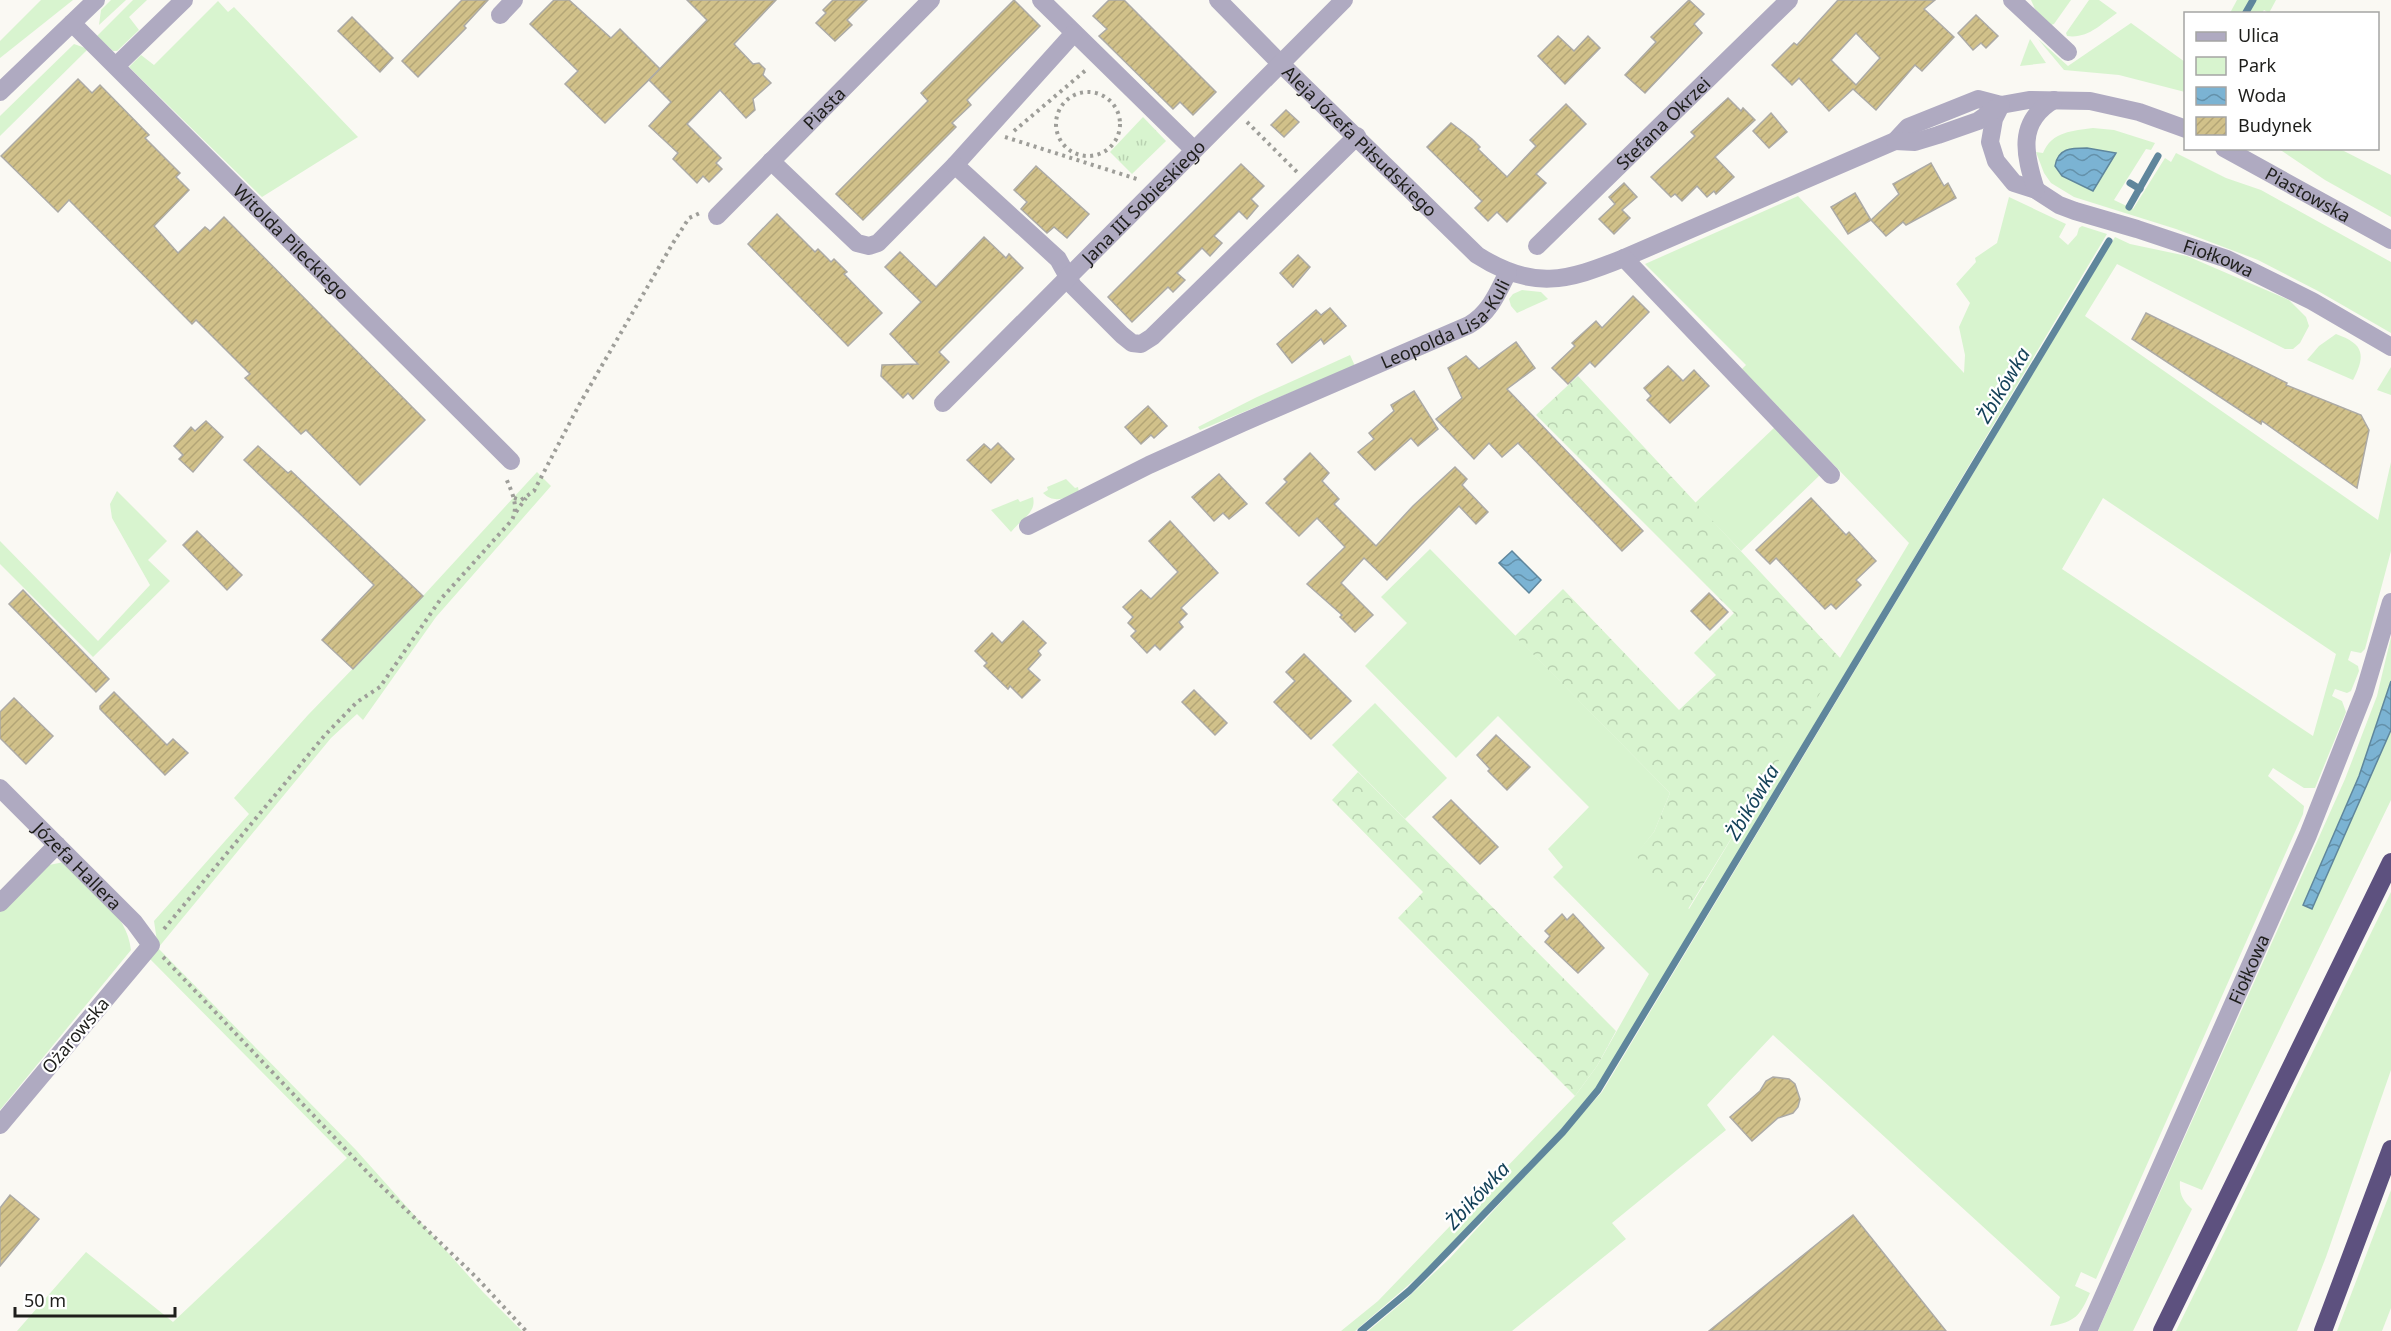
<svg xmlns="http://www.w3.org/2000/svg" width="2391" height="1331" viewBox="0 0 2391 1331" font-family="'Noto Sans',sans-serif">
<defs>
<pattern id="forest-crowns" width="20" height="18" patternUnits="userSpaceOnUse" patternTransform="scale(1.5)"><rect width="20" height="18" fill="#d8f4cf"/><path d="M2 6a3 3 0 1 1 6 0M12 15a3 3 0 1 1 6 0" fill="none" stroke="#b9d1b1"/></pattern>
<pattern id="park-tufts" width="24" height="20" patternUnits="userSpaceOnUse" patternTransform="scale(1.5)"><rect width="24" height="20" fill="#d8f4cf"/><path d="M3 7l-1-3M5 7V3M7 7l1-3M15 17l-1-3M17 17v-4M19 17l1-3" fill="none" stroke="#b9d1b1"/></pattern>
<pattern id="water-waves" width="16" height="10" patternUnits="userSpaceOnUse" patternTransform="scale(1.5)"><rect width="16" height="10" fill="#7bb3d3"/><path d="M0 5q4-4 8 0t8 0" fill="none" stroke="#6491aa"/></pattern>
<pattern id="building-hatch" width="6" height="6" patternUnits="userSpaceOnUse" patternTransform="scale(1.5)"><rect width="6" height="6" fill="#d1c18a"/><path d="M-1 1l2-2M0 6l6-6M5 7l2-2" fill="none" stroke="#b3a576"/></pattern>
</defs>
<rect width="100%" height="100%" fill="#faf9f3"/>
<g fill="#d8f4cf" fill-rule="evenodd">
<polygon points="41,0 73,0 0,58 0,41"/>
<polygon points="111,0 126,0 99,25 101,10"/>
<polygon points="133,0 147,0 129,17 139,30 117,51 113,51 97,36"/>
<polygon points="2031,0 2071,0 2054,24 2051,25 2035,9"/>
<path d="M2089,0H2099L2117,13C2101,24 2088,39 2067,36L2066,33Z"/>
<polygon points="2237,0 2250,0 2242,13 2230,13"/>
<polygon points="2255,0 2276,0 2269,13 2264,10 2262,13 2247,13"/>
<polygon points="218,1 228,12 234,7 358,137 262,197 129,67 141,55 154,65"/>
<polygon points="2131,23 2185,62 2185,92 2119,75 2064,70 2038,39 2068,66"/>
<polygon points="2030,39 2046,63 2020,66"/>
<polygon points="74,44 88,49 0,136 0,116"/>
<path d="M2093,128L2114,130L2155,143L2151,150L2146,149L2114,200L2133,209L2165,158L2171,162L2176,153L2226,178L2261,190L2391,262V333L2318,291L2258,260L2176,229L2074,197L2051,183L2044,173L2036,152L2043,153C2052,131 2073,131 2093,128Z"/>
<polygon points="2279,149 2340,149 2391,175 2391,217 2325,180"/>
<polygon points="1798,196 1964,373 1965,355 1959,327 1970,303 1956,284 1976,262 1975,258 1997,243 2009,197 2066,224 2059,237 2068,245 2077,235 2079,228 2082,226 2107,234 1607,1073 1583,1106 1426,1270 1355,1331 1341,1331 1378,1301 1575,1096 1597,1066 1649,974 1553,877 1563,867 1548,849 1589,807 1498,716 1456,758 1365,666 1407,623 1381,597 1430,549 1670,793 1654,832 1636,855 1689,909 1909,543 1742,369 1746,365 1645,264"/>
<path d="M2115,237L2130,244L2187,256L2289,300L2306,317L2309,326L2300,343L2293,349H2285L2117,264L2085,316L2378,520L2391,462V551L2365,649L2361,653L2351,651L2348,660L2358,666L2359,671L2351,691L2347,693L2335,689L2332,696L2342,701L2346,712L2315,788H2304L2273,768L2268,776L2304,806L2303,814L2096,1279L2081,1272L2075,1286L2090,1293C2080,1316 2075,1322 2050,1326L2060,1297L1773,1035L1707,1105L1726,1130L1612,1223L1626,1239L1512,1331H1368L1404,1301L1450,1258L1602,1092ZM2103,498L2336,654L2313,736L2062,569Z"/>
<polygon points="1522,290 1541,292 1548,299 1517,313 1511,306 1509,299 1513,294"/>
<path d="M2336,334C2364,344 2366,355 2353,380L2307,360L2319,346Z"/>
<polygon points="1350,355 1355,366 1200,430 1198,427 1255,398"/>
<polygon points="2391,367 2391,395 2377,390"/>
<polygon points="1775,427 1820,475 1741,551 1695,503"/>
<polygon points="537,472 551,486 436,617 363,720 357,714 331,738 158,948 356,1150 483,1292 522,1331 17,1331 86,1252 173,1322 347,1158 149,958 158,948 154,921 249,814 234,798 308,715 423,596"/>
<path d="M1066,479L1075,488L1078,487L1079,493C1065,498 1054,504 1043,493L1048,490L1047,487Z"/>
<polygon points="117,491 167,541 148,560 170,581 93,657 0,564 0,541 98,641 150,585 112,518 110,504"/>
<path d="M1033,497C1037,513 1020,520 1011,532L991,510L1018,499L1020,502Z"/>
<path d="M2391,637V681L2359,776L2304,905L2312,908L2391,730V800L2202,1190L2180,1181C2179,1194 2183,1201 2192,1209L2133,1331H2098L2345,779L2377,696Z"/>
<polygon points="1375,703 1447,778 1405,819 1332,745"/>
<path d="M64,862C89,887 127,912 131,950L0,1110V910L49,865Z"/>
<polygon points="2391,892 2391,1070 2326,1257 2297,1331 2176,1331"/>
<polygon points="2391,1190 2391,1308 2382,1331 2337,1331"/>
</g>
<g fill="url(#forest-crowns)">
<polygon points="1578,376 1841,659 1688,909 1635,855 1654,832 1670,793 1515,636 1563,589 1679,710 1716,675 1694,653 1734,613 1536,415"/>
<polygon points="1358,772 1616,1031 1597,1066 1575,1096 1398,918 1423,892 1332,800"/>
</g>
<polygon fill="url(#park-tufts)" points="1143,117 1166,141 1132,174 1110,152"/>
<g fill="url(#water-waves)" stroke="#5f869c" stroke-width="1.5">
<path d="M2087,148L2116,153L2093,191L2062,176L2055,166C2058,148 2071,148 2087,148Z"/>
<polygon points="1512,551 1541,580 1529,593 1499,563"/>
<polygon points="2391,681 2391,730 2312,909 2303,905 2359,776"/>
</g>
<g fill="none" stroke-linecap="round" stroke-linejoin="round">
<g stroke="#5f869c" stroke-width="7">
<polyline points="2245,14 2253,0"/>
<polyline points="2130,183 2140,189"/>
<polyline points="2129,207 2158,156"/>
<polyline points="1361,1331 1409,1291 1430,1270 1563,1132 1598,1090 2109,241"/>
</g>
</g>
<g fill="url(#building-hatch)" stroke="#acaaa5" stroke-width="1.5" fill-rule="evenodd">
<polygon points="462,0 488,0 464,26 466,28 418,77 402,61"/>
<polygon points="554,0 569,0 611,38 620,29 660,69 605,123 565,84 578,71 530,24"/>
<polygon points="687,0 776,0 734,44 753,64 759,63 765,69 763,75 771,83 753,99 755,110 746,118 720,90 687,124 721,158 716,163 722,169 709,182 703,176 697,183 673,159 678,153 649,126 671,102 649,80 707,20"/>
<polygon points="833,0 867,0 847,20 852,25 835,41 816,23 826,13 823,10"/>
<polygon points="1014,0 1040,26 967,100 971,105 952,123 956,127 863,220 836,194 928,101 921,93"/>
<polygon points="1109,0 1124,0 1216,92 1193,115 1180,102 1173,109 1099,36 1107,29 1093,16"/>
<polygon points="1689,0 1704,14 1694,24 1702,33 1645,93 1625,75 1656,42 1651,37"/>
<path d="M1838,0H1935L1924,9L1954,37L1922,71L1915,65L1876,110L1853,89L1829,111L1799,78L1792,85L1772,65L1794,43L1797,45ZM1856,33L1880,58L1856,85L1831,60Z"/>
<polygon points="1976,15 1998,36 1986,48 1981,43 1973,50 1958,33"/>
<polygon points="352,17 393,58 380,72 338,31"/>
<polygon points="1558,36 1574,51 1588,36 1600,48 1565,84 1538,56"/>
<polygon points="78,79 92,93 100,85 149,135 145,138 180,173 176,177 189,190 154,226 178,253 205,227 210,231 224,217 425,420 360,485 306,430 301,434 245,378 250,374 196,320 192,324 69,200 58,212 1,156"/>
<polygon points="1728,98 1741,111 1743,108 1755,120 1715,157 1734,177 1716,194 1714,191 1707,197 1697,186 1682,201 1675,194 1671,197 1651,177 1695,136 1691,132"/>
<polygon points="1566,104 1586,124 1536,174 1546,183 1507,222 1497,212 1488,221 1475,208 1482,201 1427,147 1451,123 1472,139 1480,147 1478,149 1507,177 1536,146 1530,140"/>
<polygon points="1286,110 1299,122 1284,137 1271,125"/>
<polygon points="1771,113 1787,132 1769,148 1753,131"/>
<polygon points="1931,163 1944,186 1948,183 1956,198 1906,225 1903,222 1886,236 1871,220 1899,194 1893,184"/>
<polygon points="1241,164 1264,186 1251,199 1258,206 1247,219 1239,211 1214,236 1222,243 1210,256 1202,248 1177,273 1185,280 1173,292 1168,287 1132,322 1108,297"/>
<polygon points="1036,166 1089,214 1067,238 1054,227 1047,233 1021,209 1027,202 1014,190"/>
<polygon points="1624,183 1637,197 1622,210 1630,218 1614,234 1599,219 1615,204 1609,197"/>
<polygon points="1855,193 1871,220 1848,234 1831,207"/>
<polygon points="777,214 815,252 818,249 831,262 834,259 847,272 844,274 882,313 848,346 748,244"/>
<polygon points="984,237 1006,258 1009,254 1023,268 939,352 949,362 913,399 908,393 903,398 881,376 882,365 918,364 890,334 921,302 885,267 900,252 936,287"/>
<polygon points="1298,255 1310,267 1293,287 1280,273"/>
<polygon points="1633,296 1649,312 1595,367 1590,362 1568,384 1552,368 1575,346 1572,343 1596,321 1602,328"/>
<polygon points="1330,308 1346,326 1324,344 1321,339 1292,363 1277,344 1316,310 1321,315"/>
<polygon points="2146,313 2287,383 2286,385 2361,415 2369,430 2357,488 2262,421 2261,424 2132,339"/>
<polygon points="1516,342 1535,368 1507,389 1643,531 1622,551 1518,443 1502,457 1489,443 1474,459 1436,419 1462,398 1448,368 1466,356 1479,369"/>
<polygon points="1668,366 1683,381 1694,370 1709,386 1670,423 1647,400 1651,396 1644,388"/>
<polygon points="1414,391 1438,429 1418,446 1411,438 1375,470 1358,452 1374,439 1369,433 1394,411 1391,405"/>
<polygon points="1148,406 1167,426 1154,438 1151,435 1141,444 1125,427"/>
<polygon points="206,421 223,437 193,472 179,459 183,455 174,446 191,427 195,431"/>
<polygon points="998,443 1014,459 991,483 967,460 984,444 991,450"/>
<polygon points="258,446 288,473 291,471 423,596 353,669 322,640 374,585 244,460"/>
<polygon points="1310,453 1329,473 1322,481 1339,499 1334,504 1376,546 1413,506 1455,467 1467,479 1462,485 1488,512 1476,524 1459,506 1387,580 1364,558 1341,583 1373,615 1355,632 1340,617 1342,615 1307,584 1345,547 1317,518 1299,536 1266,503 1287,482 1284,479"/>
<polygon points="1219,474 1247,504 1229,519 1223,513 1214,521 1192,497"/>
<polygon points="1811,498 1846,535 1849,532 1876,561 1856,580 1861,585 1836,609 1831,604 1825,609 1776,558 1770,564 1756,550"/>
<polygon points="1170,521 1218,573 1181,608 1187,614 1179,622 1183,627 1160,650 1155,645 1147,653 1131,636 1136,631 1128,623 1133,617 1123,607 1141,590 1151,599 1178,572 1149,541"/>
<polygon points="197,531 242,575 227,590 183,545"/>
<polygon points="23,590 109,679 96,692 9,604"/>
<polygon points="1709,593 1728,612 1710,630 1691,611"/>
<polygon points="1023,621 1046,643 1038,651 1041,655 1028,669 1040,680 1022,698 1010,686 1008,689 984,666 987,663 975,651 992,633 1002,643"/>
<polygon points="1304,654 1351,701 1311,739 1274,702 1295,681 1286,672"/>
<polygon points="1194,690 1227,723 1215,735 1182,702"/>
<polygon points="114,692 167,745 173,739 188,753 165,775 100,709 100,706"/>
<polygon points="14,698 53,736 26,764 0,738 0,712"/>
<polygon points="1496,735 1530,767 1507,790 1488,771 1490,769 1477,755"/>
<polygon points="1451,800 1498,847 1480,864 1433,817"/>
<polygon points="1562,914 1567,920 1573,914 1604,948 1578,973 1545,942 1550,936 1545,931"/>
<polygon points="1773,1077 1789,1079 1795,1084 1800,1099 1798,1107 1793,1113 1778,1118 1752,1141 1730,1117 1760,1091 1766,1081"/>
<polygon points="10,1195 39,1219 0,1266 0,1208"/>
<polygon points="1853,1215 1946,1331 1709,1331"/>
</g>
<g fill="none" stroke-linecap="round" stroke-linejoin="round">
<g stroke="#9e9e99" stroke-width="4" stroke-dasharray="3 4.5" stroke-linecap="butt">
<circle cx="1088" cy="124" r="32"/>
<polyline points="1247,122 1297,172"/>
<polyline points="1014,131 1086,70"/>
<polyline points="1005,137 1140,180"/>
<polyline points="514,498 521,500 534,491 579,405 673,243 689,218 700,213"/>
<polyline points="516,512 526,498"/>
<path d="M164,929L325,735L357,702L380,687L440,600L512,520C519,505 512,493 506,478"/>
<polyline points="163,957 371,1176 476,1277 526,1331"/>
</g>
<g stroke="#afaac1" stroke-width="18">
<polyline points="1041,0 1193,149"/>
<path id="s1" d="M1218,0L1280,63L1477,255C1533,291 1567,281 1624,258L1895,141L1908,127L1978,99L2001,105L2029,100L2090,101L2139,112L2186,129"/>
<polyline points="2012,0 2068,52"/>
<polyline points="500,15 514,0"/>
<path id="s2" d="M72,23L511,461"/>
<polyline points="116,66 184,0"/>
<polyline points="0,92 96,0"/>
<path id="s3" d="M2001,105L1994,119L1990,142L1996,161L2014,183L2036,190L2059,205L2075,211L2137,229L2227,259L2312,301L2391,347"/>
<polyline points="1895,141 1915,142 1938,135 1978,121 2001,105"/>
<path id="s4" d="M2224,148L2391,240"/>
<polyline points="771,161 857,243 869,246 878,243 955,165 1074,33"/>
<polyline points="955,165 1058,259 1073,286 1122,335 1132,343 1141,344 1152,337 1357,136"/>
<path d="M2036,190C2025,156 2016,122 2054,100"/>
<path id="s5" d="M717,216L931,0"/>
<path id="s6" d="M1537,246L1789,0"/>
<polyline points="1624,258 1831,475"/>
<path id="s7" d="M943,403L1344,0"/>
<path id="s8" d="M1028,526L1149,465L1242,423L1469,325C1490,313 1498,292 1508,272"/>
<path id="s9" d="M0,788L134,922L151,945L0,1125"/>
<polyline points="0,903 57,845"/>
<path id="s10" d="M2088,1331L2308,835L2364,693L2391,602"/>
</g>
<g stroke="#5d517f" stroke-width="18">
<polyline points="2162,1331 2391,862"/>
<polyline points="2323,1331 2391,1149"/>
</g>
</g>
<g text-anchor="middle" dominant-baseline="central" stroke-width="4.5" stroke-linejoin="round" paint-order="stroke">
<g font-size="18" fill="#1e1e1b" stroke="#fff">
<text stroke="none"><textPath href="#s5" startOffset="152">Piasta</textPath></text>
<text stroke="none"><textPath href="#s6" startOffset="176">Stefana Okrzei</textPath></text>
<text stroke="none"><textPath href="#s1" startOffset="200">Aleja Józefa Piłsudskiego</textPath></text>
<text stroke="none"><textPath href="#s4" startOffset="96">Piastowska</textPath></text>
<text stroke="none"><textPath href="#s7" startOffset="284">Jana III Sobieskiego</textPath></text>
<text stroke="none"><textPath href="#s2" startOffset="310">Witolda Pileckiego</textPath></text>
<text stroke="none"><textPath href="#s3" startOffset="306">Fiołkowa</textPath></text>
<text stroke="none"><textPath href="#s8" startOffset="466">Leopolda Lisa-Kuli</textPath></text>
<text stroke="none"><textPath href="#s9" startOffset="110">Józefa Hallera</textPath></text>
<text stroke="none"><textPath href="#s10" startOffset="396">Fiołkowa</textPath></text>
<text transform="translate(75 1035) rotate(-50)">Ożarowska</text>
</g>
<g font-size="20" font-style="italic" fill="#144259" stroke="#fff">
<text transform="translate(2003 385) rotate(-59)">Żbikówka</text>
<text transform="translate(1752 802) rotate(-59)">Żbikówka</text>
<text transform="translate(1477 1195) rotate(-47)">Żbikówka</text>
</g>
</g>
<rect x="2184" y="12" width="195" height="138" fill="#ffffff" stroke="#a5a5a4" stroke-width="1.5"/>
<rect x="2196" y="32" width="30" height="9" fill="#afaac1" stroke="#a5a5a4" stroke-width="1.5"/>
<text x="2238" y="42" font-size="18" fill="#1e1e1b">Ulica</text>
<rect x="2196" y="57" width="30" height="18" fill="#d8f4cf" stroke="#a5a5a4" stroke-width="1.5"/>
<text x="2238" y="72" font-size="18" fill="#1e1e1b">Park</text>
<rect x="2196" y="87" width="30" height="18" fill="url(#water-waves)" stroke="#a5a5a4" stroke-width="1.5"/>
<text x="2238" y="102" font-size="18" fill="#1e1e1b">Woda</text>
<rect x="2196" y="117" width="30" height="18" fill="url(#building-hatch)" stroke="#a5a5a4" stroke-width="1.5"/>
<text x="2238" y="132" font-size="18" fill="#1e1e1b">Budynek</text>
<path d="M15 1307v9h160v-9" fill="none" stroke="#1e1e1b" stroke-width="3"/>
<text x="24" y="1307" font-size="18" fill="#1e1e1b" stroke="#ffffff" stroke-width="4.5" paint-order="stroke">50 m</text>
</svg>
